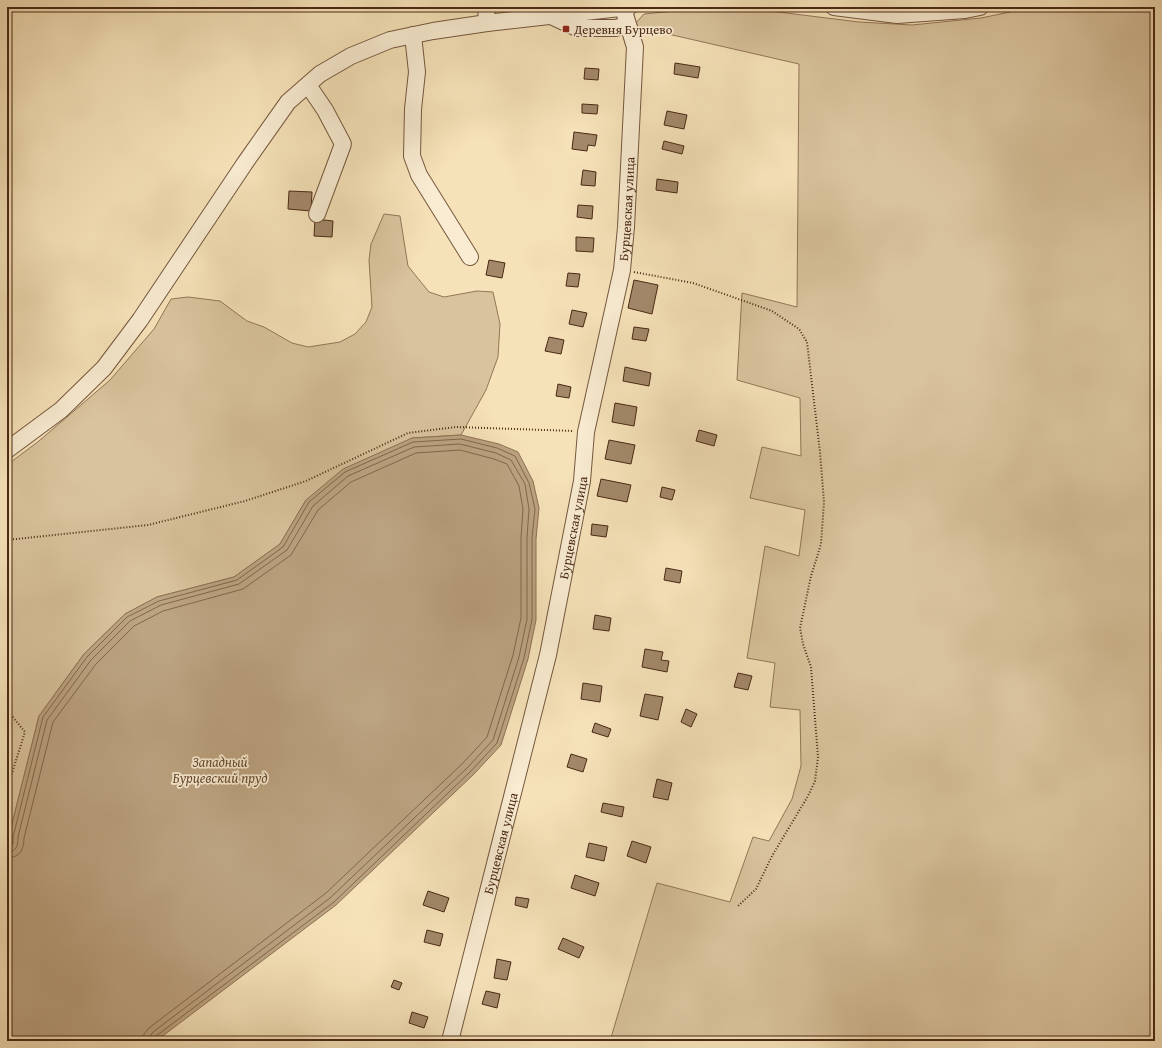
<svg xmlns="http://www.w3.org/2000/svg" width="1162" height="1048" viewBox="0 0 1162 1048" font-family="'Gentium Book Plus',serif">
<rect width="100%" height="100%" fill="#f6e2b9"/>
<filter id="stains"><feTurbulence type="fractalNoise" baseFrequency=".005" numOctaves="4"/><feColorMatrix values="0 0 0 0 .2 0 0 0 0 .09 0 0 0 0 .02 0 0 0 .5 -.17"/></filter>
<radialGradient id="worn" r=".72"><stop offset=".6" stop-color="#630" stop-opacity="0"/><stop offset="1" stop-color="#630" stop-opacity=".3"/></radialGradient>
<g fill="#d9c39d" stroke="#927658">
<polygon points="715,7 738,7 859,22 912,25 981,18 1034,7 1155,7 1155,1041 610,1041 657,883 730,902 753,837 769,841 792,799 801,766 800,710 770,707 775,663 747,658 765,546 799,556 805,510 750,498 762,447 801,456 800,398 737,380 742,293 797,307 799,64 633,26 644,14"/>
<polygon points="384,214 400,216 408,266 429,292 444,297 477,291 493,292 500,324 498,357 486,390 461,435 412,438 306,500 280,544 234,577 157,597 125,614 84,654 39,716 9,836 7,897 7,465 39,441 110,380 154,329 171,299 188,297 220,301 247,321 264,327 292,343 308,347 340,342 355,334 366,322 372,307 369,260 371,244"/>
</g>
<polygon fill="#bca381" stroke="#8e7255" points="461,435 499,444 518,452 533,481 539,508 536,539 536,620 528,659 501,745 474,774 336,905 156,1041 7,1041 7,897 9,836 39,716 84,654 125,614 157,597 234,577 280,544 306,500 343,469 412,438"/>
<g fill="none" stroke-linecap="round" stroke-linejoin="round">
<g stroke="#83664a" stroke-width="1">
<polyline points="7,847 10,847 13,844 13,837 43,717 87,657 127,617 159,601 237,580 283,547 309,502 345,472 413,442 461,439 497,448 515,456 529,483 535,509 532,538 532,619 524,658 497,743 471,771 334,902 156,1036 154,1041"/>
<path d="M7,852C17,852 18,845 18,837L47,720L91,660L130,621L161,605L239,584L287,550L313,506L348,476L414,447L460,444L496,453L511,460L525,484L529,509L527,538V619L519,657L493,740L468,767L330,898L153,1032L150,1036L149,1041"/>
<path d="M7,858C20,858 24,849 24,838L53,722L96,664L134,626L163,611L243,589L291,555L318,510L351,482L416,453L460,450L494,459L507,464L519,486L523,509L521,538V618L513,655L487,737L463,763L326,893L149,1028L144,1034L143,1041"/>
</g>
</g>
<g fill="#a3896a" stroke="#4a2914">
<polygon points="675,63 700,67 698,78 674,74"/>
<polygon points="585,68 599,69 598,80 584,79"/>
<polygon points="582,104 598,105 597,114 582,113"/>
<polygon points="667,111 687,115 684,129 664,125"/>
<polygon points="574,132 597,135 595,146 588,145 587,151 572,149"/>
<polygon points="664,141 684,146 682,154 662,149"/>
<polygon points="583,170 596,172 595,186 581,185"/>
<polygon points="657,179 678,182 677,193 656,190"/>
<polygon points="289,191 312,192 311,211 288,209"/>
<polygon points="578,205 593,206 592,219 577,217"/>
<polygon points="315,219 333,221 332,237 314,236"/>
<polygon points="576,237 594,238 593,252 576,251"/>
<polygon points="489,260 505,263 502,278 486,275"/>
<polygon points="568,273 580,274 578,287 566,286"/>
<polygon points="634,280 658,285 652,314 628,308"/>
<polygon points="572,310 587,313 583,327 569,324"/>
<polygon points="634,327 649,329 646,341 632,339"/>
<polygon points="549,337 564,340 561,354 545,351"/>
<polygon points="625,367 651,373 649,386 623,381"/>
<polygon points="558,384 571,387 569,398 556,396"/>
<polygon points="615,403 637,407 634,426 612,422"/>
<polygon points="699,430 717,435 714,446 696,441"/>
<polygon points="609,440 635,445 631,464 605,459"/>
<polygon points="601,479 631,485 627,502 597,496"/>
<polygon points="662,487 675,490 672,500 660,497"/>
<polygon points="592,524 608,526 606,537 591,535"/>
<polygon points="666,568 682,571 680,583 664,580"/>
<polygon points="595,615 611,618 609,631 593,629"/>
<polygon points="645,649 663,652 661,660 669,661 667,672 642,667"/>
<polygon points="738,673 752,676 748,690 734,687"/>
<polygon points="583,683 602,686 600,702 581,699"/>
<polygon points="645,694 663,697 658,720 640,716"/>
<polygon points="686,709 697,714 691,727 681,722"/>
<polygon points="595,723 611,729 608,737 592,732"/>
<polygon points="571,754 587,759 583,772 567,767"/>
<polygon points="657,779 672,783 668,800 653,797"/>
<polygon points="603,803 624,807 622,817 601,812"/>
<polygon points="632,841 651,847 646,863 627,856"/>
<polygon points="589,843 607,847 604,861 586,857"/>
<polygon points="575,875 599,883 595,896 571,888"/>
<polygon points="428,891 449,898 444,912 423,905"/>
<polygon points="516,897 529,899 527,908 515,905"/>
<polygon points="427,930 443,934 440,946 424,942"/>
<polygon points="563,938 584,947 579,958 558,949"/>
<polygon points="497,959 511,962 507,980 494,978"/>
<polygon points="394,980 402,983 399,990 391,987"/>
<polygon points="486,991 500,994 497,1008 482,1004"/>
<polygon points="412,1012 428,1017 424,1028 409,1023"/>
</g>
<g fill="none" stroke-linecap="round" stroke-linejoin="round">
<g stroke="#75573d" stroke-width="18">
<g id="minor">
<polyline points="486,7 487,23"/>
<polyline points="834,7 897,15 965,10 980,7"/>
<polyline points="551,16 577,28 615,28 628,25"/>
<polyline points="413,35 417,72 413,109 412,156 419,175 470,257"/>
<polyline points="308,85 325,110 343,144 317,214"/>
<polyline points="7,450 61,410 104,368 140,320 245,163 288,102 320,74 351,56 390,40 433,31 487,23 629,7"/>
<path id="s1" d="M450,1041L548,655L582,481L586,432L622,270L626,227L635,47L623,8"/>
</g>
</g>
<g stroke="#4a2914" stroke-width="2" stroke-dasharray="1 2" stroke-linecap="butt">
<polyline points="634,272 693,283 772,311 799,329 807,342 820,452 824,502 821,544 811,576 800,628 803,644 811,667 818,757 815,781 808,796 772,856 756,889 738,906"/>
<polyline points="7,540 148,525 245,501 306,481 408,433 456,427 574,431"/>
<polyline points="7,710 25,732 7,789"/>
</g>
<use href="#minor" stroke="#f9ecd2" stroke-width="16"/>
</g>
<rect fill="#8f2418" stroke="#f9ecd2" stroke-width="1.5" x="562" y="25" width="8" height="8" rx="2"/>
<g text-anchor="middle" dominant-baseline="central" stroke-width="3.5" stroke-linejoin="round" paint-order="stroke">
<g font-size="13" fill="#4a2914" stroke="#f9ecd2" text-anchor="start">
<text x="574" y="29">Деревня Бурцево</text>
</g>
<g font-size="13" fill="#4a2914" stroke="#f9ecd2">
<text stroke="none"><textPath href="#s1" startOffset="852">Бурцевская улица</textPath></text>
<text stroke="none"><textPath href="#s1" startOffset="528">Бурцевская улица</textPath></text>
<text stroke="none"><textPath href="#s1" startOffset="204">Бурцевская улица</textPath></text>
</g>
<g font-size="14" font-style="italic" fill="#66482f" stroke="#f9ecd2">
<text x="220" y="762">Западный<tspan x="220" dy="16">Бурцевский пруд</tspan></text>
</g>
</g>
<rect width="1162" height="1048" fill="none" stroke="#f6e2b9" stroke-width="24"/>
<rect x="8" y="8" width="1146" height="1032" fill="none" stroke="#4a2914" stroke-width="2"/>
<rect x="12" y="12" width="1138" height="1024" fill="none" stroke="#4a2914"/>
<rect width="100%" height="100%" filter="url(#stains)"/>
<rect width="100%" height="100%" fill="url(#worn)"/>
</svg>
